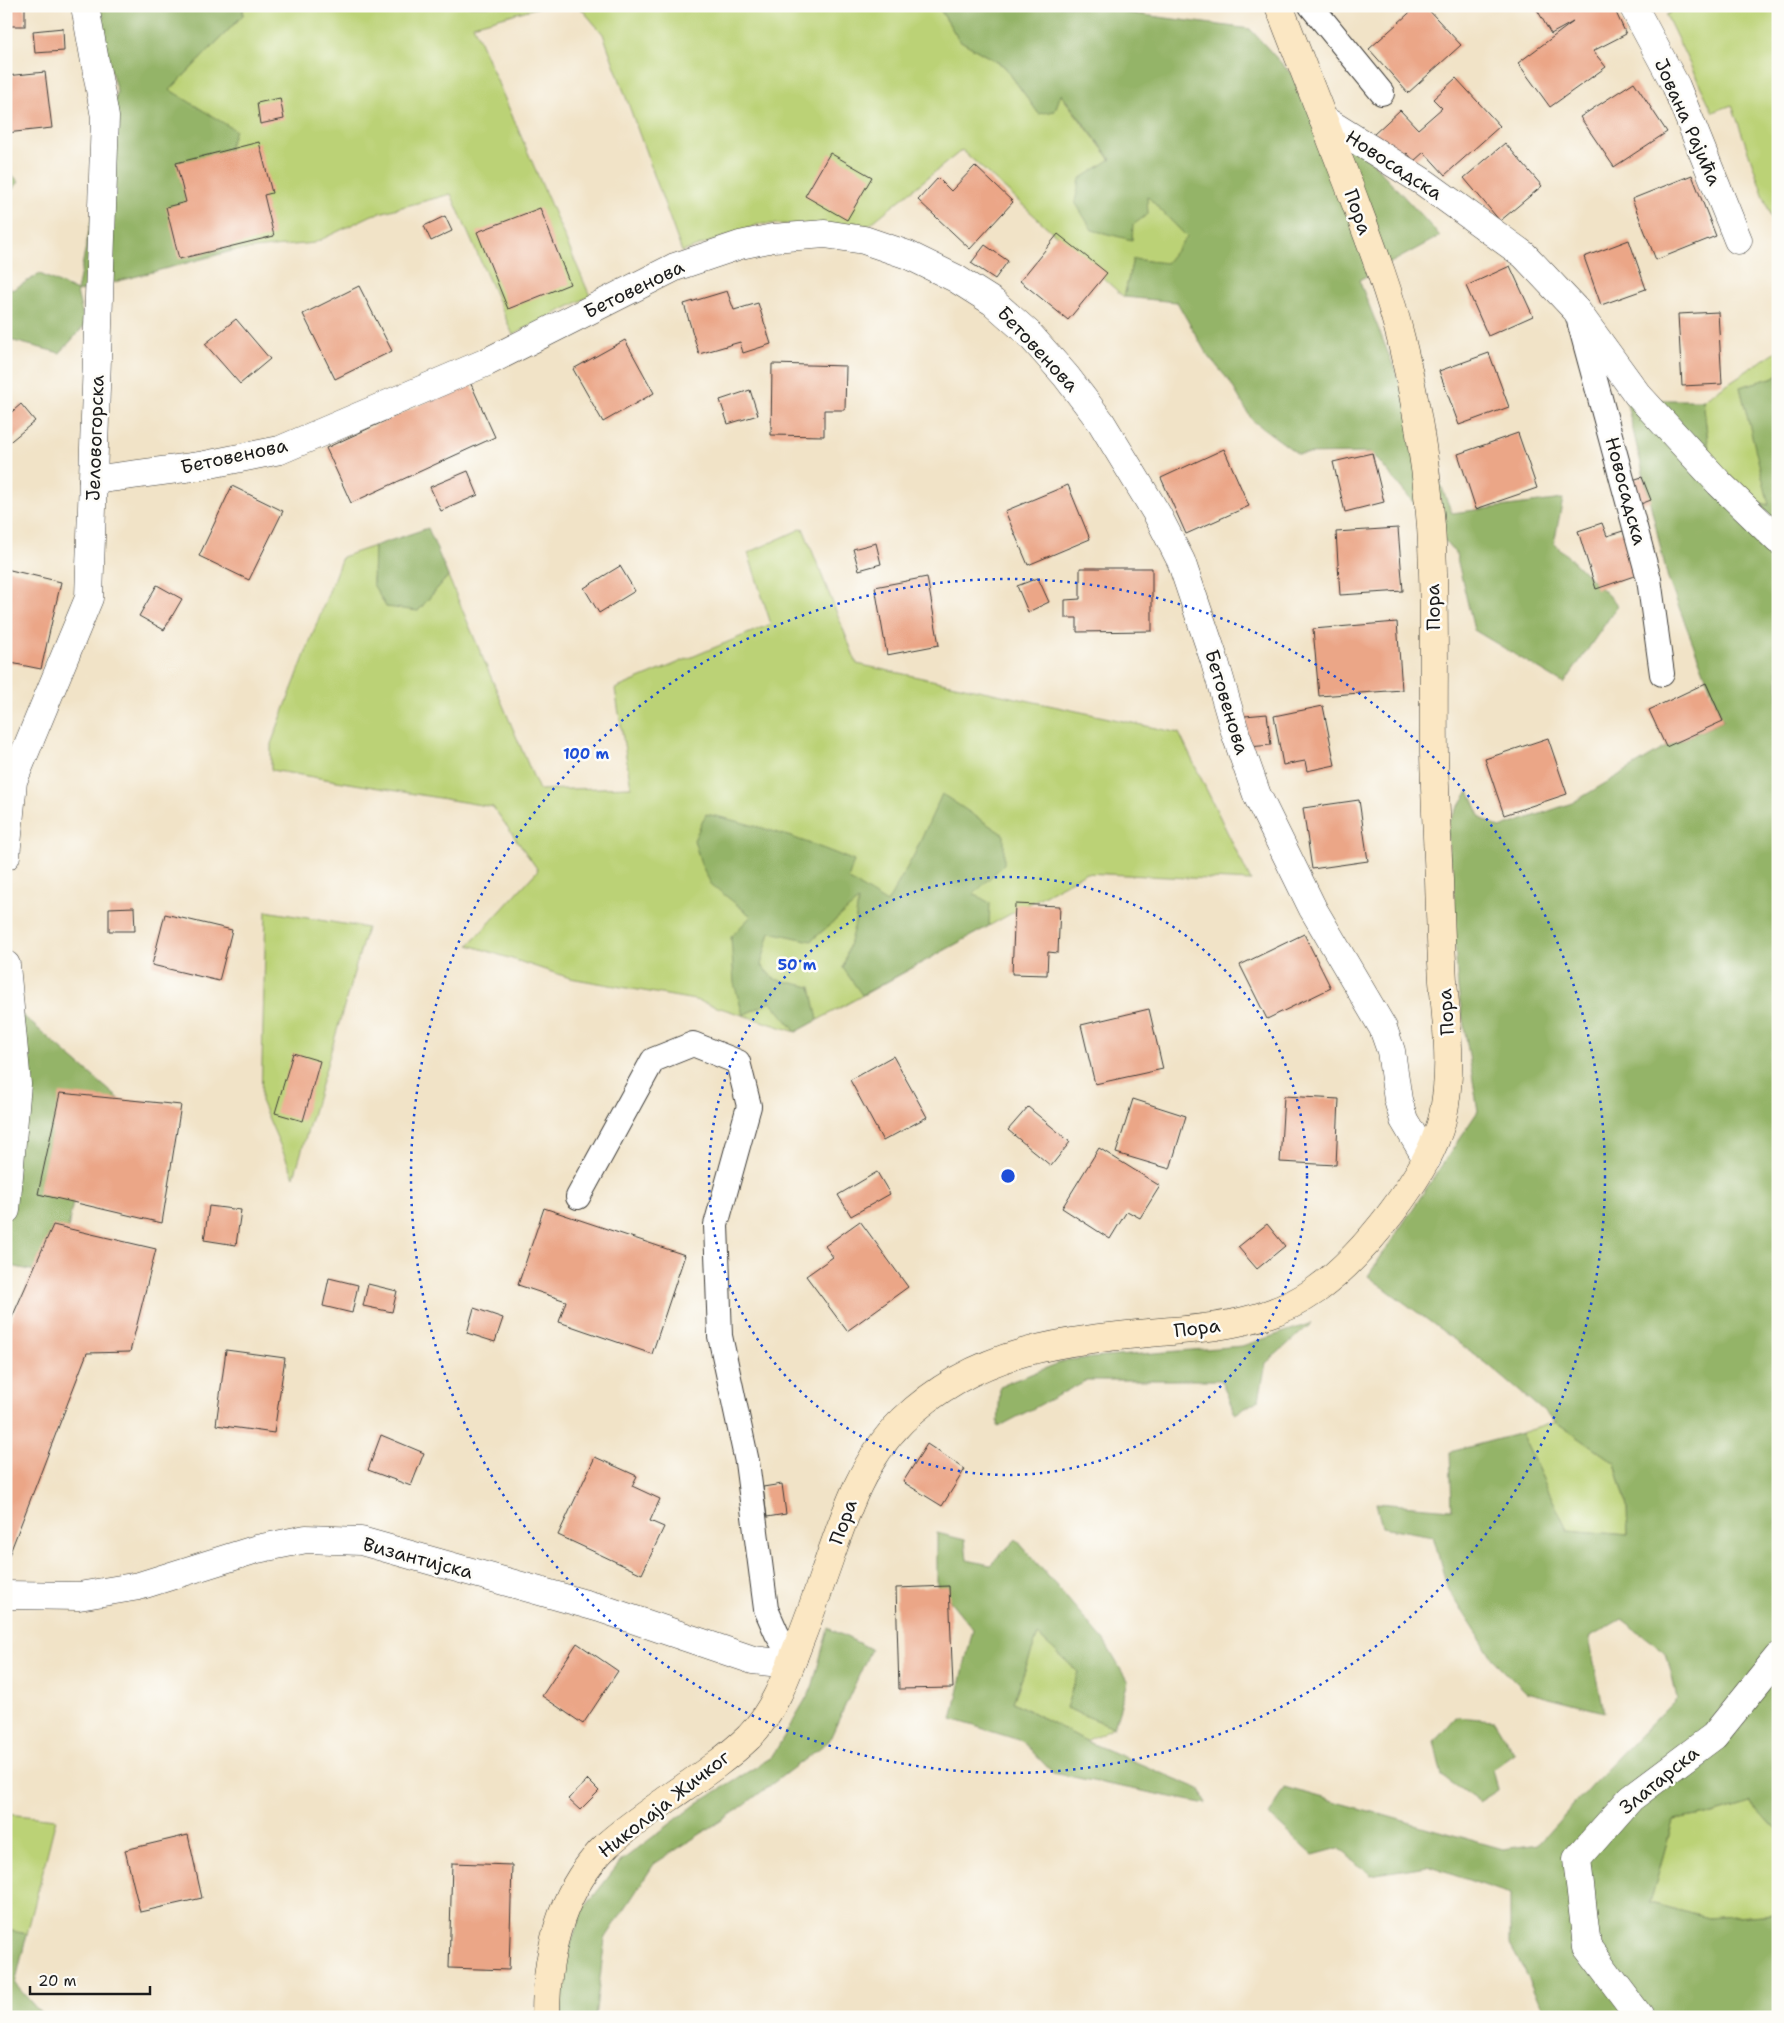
<svg xmlns="http://www.w3.org/2000/svg" width="1784" height="2023" viewBox="0 0 1784 2023" font-family="'Shantell Sans',sans-serif">
<rect width="100%" height="100%" fill="#fdfcf7"/>
<filter id="ink" filterUnits="userSpaceOnUse"><feTurbulence type="fractalNoise" baseFrequency=".02" numOctaves="2"/><feDisplacementMap in="SourceGraphic" scale="10" xChannelSelector="R" yChannelSelector="G"/><feConvolveMatrix kernelMatrix="1 2 1 2 8 2 1 2 1" color-interpolation-filters="sRGB"/></filter>
<filter id="wash" filterUnits="userSpaceOnUse"><feTurbulence type="fractalNoise" baseFrequency=".0096" numOctaves="4" result="noise"/><feDisplacementMap in="SourceGraphic" scale="20" xChannelSelector="R" yChannelSelector="G"/><feGaussianBlur stdDeviation="1.12" result="paint"/><feColorMatrix in="noise" values="0 0 0 0 0 0 0 0 0 0 0 0 0 0 0 0 0 1.4 0 .05"/><feComposite in="paint" operator="in"/></filter>
<g filter="url(#wash)">
<rect width="100%" height="100%" fill="#f1e3c7"/>
<g fill="#bbd276" stroke="#6c7749">
<polygon points="243,6 938,6 959,40 1004,66 1039,114 1060,94 1111,160 1133,225 1146,195 1188,237 1166,264 1133,259 1124,297 962,150 869,225 760,224 682,252 603,34 579,6 543,6 473,25 590,296 513,335 451,194 372,215 314,243 232,251 206,220 170,90 243,15"/>
<polygon points="1681,6 1778,6 1778,223 1773,223 1732,105 1713,112 1666,15"/>
<polygon points="1778,350 1778,376 1740,387 1770,505 1714,493 1703,400"/>
<polygon points="803,528 857,664 1179,733 1251,881 1085,873 796,1032 695,1000 570,978 469,945 538,870 493,807 271,770 271,744 342,557 374,546 373,584 418,611 448,576 539,790 631,787 615,689 771,624 748,553"/>
<polygon points="266,911 367,928 294,1177 261,1101"/>
<polygon points="1556,1422 1615,1463 1627,1506 1628,1535 1567,1530 1521,1433"/>
<polygon points="1038,1635 1078,1672 1066,1708 1114,1727 1086,1741 1013,1702"/>
<polygon points="1751,1802 1778,1831 1778,1913 1708,1918 1650,1903 1673,1820 1714,1813"/>
<polygon points="6,1814 56,1819 27,1934 6,1930"/>
</g>
<g fill="#94b467" stroke="#586842">
<polygon points="93,6 243,6 243,15 170,90 235,130 206,220 232,251 77,292 85,325 60,353 6,339 6,283 12,290 40,274 77,291 117,92"/>
<polygon points="938,6 1122,6 1128,13 1250,29 1440,236 1359,280 1452,513 1563,499 1554,543 1618,605 1564,684 1474,630 1456,554 1372,453 1298,454 1252,420 1230,382 1206,353 1177,302 1124,297 1133,259 1166,263 1187,237 1147,196 1148,214 1133,225 1132,240 1092,230 1075,202 1080,179 1111,159 1061,94 1055,111 1039,114 1004,66 959,40"/>
<polygon points="6,168 19,182 6,196"/>
<polygon points="1778,376 1778,1635 1769,1660 1778,1672 1778,1831 1751,1802 1714,1813 1673,1820 1650,1903 1708,1918 1778,1913 1778,2017 1545,2017 1531,1983 1510,1945 1510,1894 1427,1866 1370,1875 1339,1848 1313,1855 1269,1815 1284,1787 1503,1849 1538,1844 1594,1782 1677,1698 1666,1652 1622,1619 1589,1638 1604,1712 1526,1692 1494,1660 1447,1587 1433,1536 1382,1527 1376,1503 1452,1509 1450,1452 1521,1433 1567,1530 1628,1535 1627,1506 1615,1463 1556,1422 1486,1363 1368,1276 1478,1111 1458,989 1447,824 1469,791 1481,818 1500,828 1572,803 1666,747 1723,721 1668,579 1626,400 1703,400 1714,493 1769,505 1740,387"/>
<polygon points="428,528 448,576 418,611 386,607 373,584 374,546"/>
<path d="M942,794L1004,835V864L974,894L990,903L989,926L862,995L843,968L855,923L858,901L811,941L770,932L761,965L774,979L811,987L818,1020L796,1032L771,1002L743,1015L734,983L731,937L751,916L711,884L701,864L694,840L706,814C758,825 805,840 854,861L848,879L887,903L914,855Z"/>
<polygon points="6,1001 118,1098 80,1165 59,1276 6,1265"/>
<polygon points="1312,1323 1266,1363 1259,1400 1235,1414 1221,1380 1087,1380 998,1427 1000,1386 1067,1360 1242,1346"/>
<polygon points="937,1533 965,1540 967,1560 990,1565 1016,1539 1104,1641 1128,1682 1114,1727 1066,1708 1078,1672 1038,1635 1013,1702 1086,1741 1202,1790 1206,1804 1053,1773 1022,1741 952,1719 973,1629 937,1585"/>
<polygon points="828,1628 871,1649 829,1741 736,1811 654,1864 605,1939 595,2017 562,2017 560,1976 582,1911 621,1861 699,1802 772,1757 812,1688"/>
<polygon points="1456,1717 1494,1720 1514,1753 1493,1768 1498,1790 1479,1802 1442,1776 1434,1742"/>
<polygon points="6,1930 27,1934 15,1984 44,2017 6,2017"/>
</g>
<g id="blocks">
<g fill="#eba687">
<rect x="6" y="6" width="19" height="20"/>
<polygon points="1417,6 1425,6 1461,45 1408,93 1369,49"/>
<polygon points="1535,6 1613,6 1626,34 1593,51 1606,67 1550,107 1518,63 1573,22 1551,34"/>
<polygon points="63,28 64,51 35,53 33,31"/>
<polygon points="45,72 52,128 6,133 6,76"/>
<polygon points="1456,78 1500,126 1445,175 1424,152 1414,161 1407,153 1397,162 1373,135 1400,110 1418,129 1442,108 1433,99"/>
<polygon points="1634,82 1667,132 1614,167 1580,117"/>
<polygon points="280,98 284,119 260,124 257,103"/>
<polygon points="259,142 272,193 264,195 274,236 179,259 166,207 186,202 176,163"/>
<polygon points="1505,143 1542,186 1500,221 1464,178"/>
<polygon points="830,153 872,177 847,220 805,196"/>
<polygon points="975,166 1013,202 970,249 918,200 938,178 951,191"/>
<polygon points="1692,175 1716,236 1656,260 1632,199"/>
<polygon points="540,208 570,284 508,309 477,232"/>
<polygon points="445,216 452,231 431,241 424,226"/>
<polygon points="1058,234 1107,273 1068,320 1020,281"/>
<polygon points="1629,240 1646,289 1601,305 1584,257"/>
<polygon points="985,245 1008,261 995,279 971,263"/>
<polygon points="1510,266 1533,316 1488,336 1466,286"/>
<polygon points="359,286 392,351 335,379 303,314"/>
<polygon points="727,291 734,310 758,303 771,344 743,353 740,342 699,354 684,304"/>
<polygon points="1718,312 1722,384 1682,386 1678,314"/>
<polygon points="236,319 270,359 240,384 205,344"/>
<polygon points="625,340 654,393 603,422 573,369"/>
<polygon points="1489,353 1509,407 1459,425 1439,371"/>
<polygon points="772,364 846,366 845,410 824,410 824,436 771,435"/>
<polygon points="470,382 495,437 351,503 326,448"/>
<polygon points="750,390 758,415 728,424 720,400"/>
<polygon points="21,404 35,421 6,445 6,417"/>
<polygon points="1518,433 1537,488 1476,509 1458,454"/>
<polygon points="1224,449 1249,506 1186,534 1161,478"/>
<polygon points="1372,453 1384,502 1345,512 1333,462"/>
<polygon points="468,471 478,495 441,511 430,487"/>
<polygon points="1642,477 1651,500 1638,505 1629,481"/>
<polygon points="1068,485 1090,539 1028,565 1005,511"/>
<polygon points="232,486 283,511 249,580 199,556"/>
<polygon points="1602,523 1607,536 1623,531 1637,575 1596,589 1578,531"/>
<polygon points="1398,528 1403,591 1340,595 1336,532"/>
<polygon points="876,543 881,564 859,570 853,549"/>
<polygon points="620,566 635,591 599,613 584,588"/>
<polygon points="1080,568 1152,568 1152,631 1077,632 1077,618 1065,618 1065,600 1080,599"/>
<polygon points="6,569 61,582 41,669 6,662"/>
<polygon points="927,577 939,645 887,655 875,587"/>
<polygon points="1038,578 1049,602 1028,612 1017,586"/>
<polygon points="157,585 182,599 164,630 139,616"/>
<polygon points="1397,622 1402,690 1319,696 1313,629"/>
<polygon points="1706,683 1723,721 1666,747 1649,710"/>
<polygon points="1323,706 1335,765 1307,771 1305,761 1283,765 1274,716"/>
<polygon points="1267,714 1271,745 1249,747 1245,716"/>
<polygon points="1548,738 1567,794 1504,815 1485,759"/>
<polygon points="1359,800 1368,861 1312,869 1303,808"/>
<polygon points="1015,904 1060,906 1058,953 1048,952 1047,975 1012,974"/>
<polygon points="134,907 135,931 109,931 109,908"/>
<polygon points="165,914 232,930 219,981 152,965"/>
<polygon points="1304,934 1331,988 1267,1019 1240,965"/>
<polygon points="1149,1009 1163,1069 1095,1084 1081,1025"/>
<polygon points="293,1053 320,1061 303,1121 275,1113"/>
<polygon points="893,1056 927,1117 883,1141 850,1080"/>
<polygon points="60,1093 181,1105 162,1223 38,1194"/>
<polygon points="1284,1096 1339,1099 1336,1165 1280,1162"/>
<polygon points="1133,1099 1186,1116 1170,1169 1116,1153"/>
<polygon points="1028,1107 1070,1142 1051,1166 1008,1130"/>
<polygon points="1099,1148 1160,1186 1140,1218 1127,1211 1110,1239 1062,1208"/>
<polygon points="877,1172 890,1194 851,1216 838,1195"/>
<polygon points="209,1206 241,1210 236,1245 204,1240"/>
<polygon points="544,1208 685,1255 652,1354 559,1322 566,1301 518,1285"/>
<polygon points="860,1221 908,1287 847,1331 806,1276 833,1257 825,1246"/>
<polygon points="1267,1224 1285,1246 1257,1269 1238,1247"/>
<polygon points="53,1225 156,1249 130,1352 87,1353 6,1563 6,1331"/>
<polygon points="329,1278 358,1285 352,1313 323,1306"/>
<polygon points="368,1284 397,1291 392,1312 363,1306"/>
<polygon points="474,1308 503,1318 495,1342 467,1333"/>
<polygon points="226,1350 285,1358 274,1433 216,1425"/>
<polygon points="381,1435 424,1453 411,1486 368,1470"/>
<polygon points="927,1444 965,1469 942,1506 903,1482"/>
<polygon points="595,1457 637,1476 632,1486 660,1499 650,1521 664,1527 642,1574 558,1535"/>
<polygon points="782,1484 786,1514 767,1517 763,1487"/>
<polygon points="949,1586 953,1688 899,1689 896,1588"/>
<polygon points="577,1643 618,1671 583,1724 542,1696"/>
<polygon points="588,1780 599,1791 580,1810 568,1799"/>
<polygon points="188,1835 202,1898 140,1912 125,1850"/>
<polygon points="452,1863 512,1865 509,1970 449,1968"/>
</g>
</g>
</g>
<g filter="url(#ink)">
<use href="#blocks" fill-opacity="0" stroke="#3c3a36" stroke-width="1"/>
<g fill="none" stroke-linecap="round" stroke-linejoin="round">
<g stroke="#3c3a36" stroke-width="26">
<g id="lane">
<polyline points="1311,6 1382,93"/>
<polyline points="1578,317 1649,579 1662,674"/>
<polyline points="578,1197 653,1060 693,1044 738,1062 749,1106 716,1225 720,1336 747,1462 766,1609 777,1634 793,1659"/>
</g>
</g>
<g stroke="#3c3a36" stroke-width="29">
<g id="street">
<polyline points="1633,6 1676,86 1738,240"/>
<polyline points="1323,119 1425,183 1524,255 1576,310 1637,394 1719,483 1778,540"/>
<polyline points="93,480 200,466 280,450 487,362 675,267 740,245 773,238 825,234 864,240 908,255 955,278 993,302 1028,333 1066,376 1101,422 1157,514 1181,561 1214,659 1236,735 1257,795 1313,909 1383,1028 1391,1051 1398,1100 1404,1120 1427,1159"/>
<polyline points="6,856 13,781 89,598 105,117 85,6"/>
<polyline points="6,965 17,1084 6,1210"/>
<polyline points="6,1595 79,1596 139,1586 257,1549 306,1539 361,1541 600,1608 753,1660 780,1663 793,1659"/>
<polyline points="1640,2017 1587,1947 1577,1859 1631,1798 1714,1736 1778,1657"/>
</g>
</g>
<g stroke="#3c3a36" stroke-width="29">
<path id="secondary" d="M546,2017C546,1953 560,1890 608,1844C627,1827 648,1813 669,1798C696,1779 725,1760 749,1737C773,1712 785,1680 797,1648C806,1625 815,1601 823,1577C843,1521 859,1464 902,1421C979,1346 1071,1340 1172,1331C1221,1327 1274,1320 1316,1290C1362,1257 1428,1175 1442,1120C1453,1074 1447,1027 1443,981C1441,947 1440,914 1439,880C1437,838 1435,796 1434,754C1433,678 1436,602 1431,526C1426,463 1416,400 1401,339C1388,286 1367,234 1348,183C1325,124 1302,65 1279,6"/>
</g>
<use href="#lane" stroke="#fff" stroke-width="24"/>
<use href="#street" stroke="#fff" stroke-width="28"/>
<use href="#secondary" stroke="#fbe7c3" stroke-width="28"/>
</g>
</g>
<g fill="none" stroke="#1d4ed8" stroke-width="2.5" stroke-dasharray="2.5 5">
<circle cx="1008" cy="1176" r="299"/>
<circle cx="1008" cy="1176" r="597"/>
</g>
<g text-anchor="middle" dominant-baseline="central" stroke-width="5" stroke-linejoin="round" paint-order="stroke">
<g font-size="19" fill="#1c1c1c" stroke="#fdfcf7">
<text transform="translate(1688 122) rotate(66)">Јована Рајића</text>
<text transform="translate(1394 165) rotate(33)">Новосадска</text>
<text transform="translate(1358 212) rotate(70)">Пора</text>
<text transform="translate(634 289) rotate(-26)">Бетовенова</text>
<text transform="translate(1038 349) rotate(47)">Бетовенова</text>
<text transform="translate(95 438) rotate(-88)">Јеловогорска</text>
<text transform="translate(234 456) rotate(-12)">Бетовенова</text>
<text transform="translate(1626 491) rotate(75)">Новосадска</text>
<text transform="translate(1433 607) rotate(-91)">Пора</text>
<text transform="translate(1227 702) rotate(73)">Бетовенова</text>
<text transform="translate(1446 1012) rotate(-94)">Пора</text>
<text transform="translate(1197 1328) rotate(-7)">Пора</text>
<text transform="translate(843 1522) rotate(-70)">Пора</text>
<text transform="translate(418 1558) rotate(15)">Византијска</text>
<text transform="translate(1659 1780) rotate(-39)">Златарска</text>
<text transform="translate(664 1804) rotate(-38)">Николаја Жичког</text>
</g>
</g>
<circle cx="1008" cy="1176" r="8" fill="#1d4ed8" stroke="#fdfcf7" stroke-width="2.5"/>
<g font-size="15" text-anchor="middle" font-weight="bold" fill="#1d4ed8" stroke="#fdfcf7" stroke-width="5" stroke-linejoin="round" paint-order="stroke">
<text x="586" y="759">100 m</text>
<text x="797" y="970">50 m</text>
</g>
<rect width="1784" height="2023" fill="none" stroke="#fdfcf7" stroke-width="25"/>
<path d="M30 1986v8h120v-8" fill="none" stroke="#1c1c1c" stroke-width="2.5"/>
<text x="38" y="1986" font-size="15" fill="#1c1c1c" stroke="#fdfcf7" stroke-width="4" paint-order="stroke">20 m</text>
</svg>
